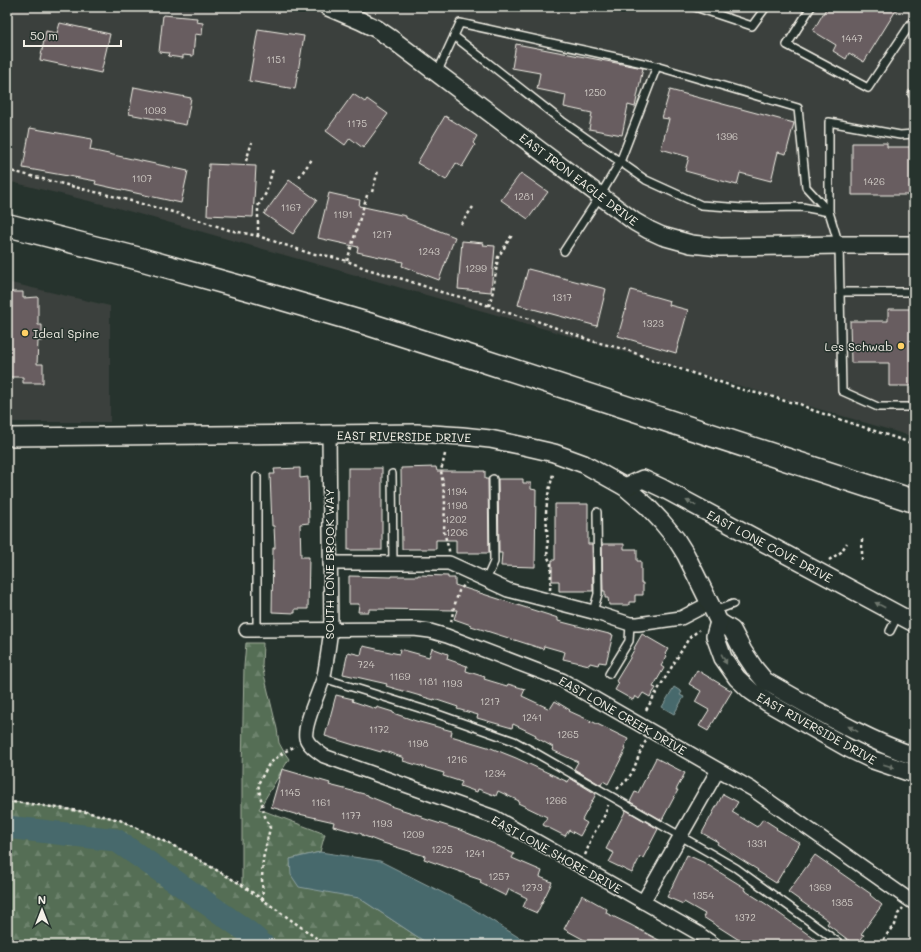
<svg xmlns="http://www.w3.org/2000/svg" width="921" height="952" viewBox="0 0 921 952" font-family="Mali,sans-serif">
<defs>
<pattern id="forest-firs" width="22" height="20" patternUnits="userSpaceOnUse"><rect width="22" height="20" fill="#546e55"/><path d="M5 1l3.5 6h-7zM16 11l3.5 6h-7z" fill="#6d836d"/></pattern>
</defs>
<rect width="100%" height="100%" fill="#26332d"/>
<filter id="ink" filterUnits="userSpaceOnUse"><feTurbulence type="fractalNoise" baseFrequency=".025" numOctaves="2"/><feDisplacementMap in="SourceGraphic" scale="8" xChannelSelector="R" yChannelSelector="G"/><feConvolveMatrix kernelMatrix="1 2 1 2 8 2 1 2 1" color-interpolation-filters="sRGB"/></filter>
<g filter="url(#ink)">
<g fill="#3a403c">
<polygon points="7,7 914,7 914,437 490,313 114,207 7,181"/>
<polygon points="7,282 110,306 110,422 7,422"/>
</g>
<polygon fill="url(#forest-firs)" stroke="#a4b09e" points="246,643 263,643 262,666 277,729 279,743 284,752 289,759 259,809 325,834 320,852 290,859 359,898 430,945 7,945 7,802 24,803 86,812 120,820 184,851 242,885 242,771 244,666"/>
<g fill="#46696c" stroke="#8c9f9e">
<polygon points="674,687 682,692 680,695 684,697 674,714 662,707"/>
<polygon points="320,852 380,861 467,905 531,945 430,945 359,898 299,887 291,875 290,859"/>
</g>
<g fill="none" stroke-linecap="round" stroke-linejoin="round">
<polyline stroke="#46696c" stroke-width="23" points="7,827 116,840 248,932 263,945"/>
</g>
<g fill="#675d60" stroke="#f4f1e8">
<polygon points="827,7 898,7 864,62 849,53 846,59 833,51 836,45 813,31"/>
<polygon points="163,15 197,18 196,22 203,23 202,35 195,34 193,56 183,55 183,58 168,56 169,53 159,52"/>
<polygon points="60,23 110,34 101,73 40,60 46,31 57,33"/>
<polygon points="258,29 304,36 295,89 249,81"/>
<polygon points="516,44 643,68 635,107 628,105 622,135 589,129 592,113 564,107 566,95 537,89 540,73 512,68"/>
<polygon points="134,87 191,98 186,125 129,114"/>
<polygon points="670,90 794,123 786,154 778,152 771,181 740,173 737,185 685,171 689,157 661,149 669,119 662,118"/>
<polygon points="353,94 365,102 367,99 388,114 363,148 350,138 345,145 326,131"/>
<polygon points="445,116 477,136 473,143 475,145 462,167 456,163 446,180 417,163"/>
<polygon points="30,128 92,139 90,150 188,171 181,203 95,184 96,181 23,168"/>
<polygon points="852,143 887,143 887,147 914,147 914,195 852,195"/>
<polygon points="209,164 256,166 253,217 207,215"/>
<polygon points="521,173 548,192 528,219 501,200"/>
<polygon points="289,180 317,200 293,234 264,214"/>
<polygon points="329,193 360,200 359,206 406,216 406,218 455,237 439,280 402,266 403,262 357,252 358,247 318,238"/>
<polygon points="462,241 484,243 483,245 495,246 491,292 458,289"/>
<polygon points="528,269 606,289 597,326 518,305"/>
<polygon points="631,290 670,301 669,305 688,310 676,353 618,336"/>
<polygon points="7,292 23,292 23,298 38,297 38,325 42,325 42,341 38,341 37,364 43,364 43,383 23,383 23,377 7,377"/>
<polygon points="888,309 914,309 914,386 889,386 889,363 851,363 850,321 888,321"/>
<polygon points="436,467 437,471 485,471 485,479 488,479 489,553 456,553 456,540 436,540 436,549 402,549 401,468"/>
<polygon points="300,468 300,478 308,477 309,523 300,524 301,557 309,557 308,609 295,609 295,613 272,612 273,548 275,548 274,526 272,526 270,474 275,474 274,469"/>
<rect x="348" y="468" width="34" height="82"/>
<polygon points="498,479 523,479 523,483 531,483 531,489 536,490 535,567 501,566 502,553 499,553"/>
<polygon points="555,504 588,504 588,544 592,544 593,591 559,591 559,581 552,581 552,560 555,560"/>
<polygon points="602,544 624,544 624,549 637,549 637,561 641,561 641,583 643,583 643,595 635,595 635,602 629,602 629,605 609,605 608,598 605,598 605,591 603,591"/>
<polygon points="418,575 448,576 448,578 455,578 455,585 558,618 558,621 613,635 606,663 599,662 598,665 590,663 589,665 563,659 565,652 544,646 543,649 471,626 471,625 454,619 457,610 369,609 369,612 358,612 359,604 349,604 349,576 392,577 392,576 418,576"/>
<polygon points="642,634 668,649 665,654 667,656 661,666 664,668 653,687 656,688 650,697 643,693 639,699 635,696 633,700 615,690 619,683 616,681 630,658 630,657 635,648 634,648"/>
<polygon points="363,646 399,654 400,649 429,657 432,648 448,654 447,659 467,666 466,671 485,677 484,679 507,686 508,684 525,689 522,696 550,709 555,701 570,710 569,711 591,721 590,723 591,721 628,739 624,748 626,749 608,784 603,781 601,785 574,769 578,762 552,750 553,747 535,737 536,735 513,724 512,728 477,718 478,715 457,709 458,707 434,699 434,700 386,686 387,684 343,674 348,652 361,655"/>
<polygon points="697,670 732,691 708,731 699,726 709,710 695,702 701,691 689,684"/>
<polygon points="336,695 353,699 352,701 376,709 377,707 393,712 393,713 416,721 452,731 451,736 491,748 516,758 568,782 570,778 596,794 582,820 587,823 580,836 569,830 565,836 543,825 547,817 518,803 519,801 498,791 496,796 478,789 477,792 460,786 462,782 443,776 444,773 403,761 404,758 382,750 381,752 357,745 357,746 325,736"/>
<polygon points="656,758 685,773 676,790 678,790 662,820 630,802 635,792 638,793"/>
<polygon points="282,769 330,783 329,785 368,795 368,796 390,805 390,806 422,816 422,818 460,830 494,844 514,854 512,858 542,871 540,877 552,882 537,913 523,907 527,898 509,889 506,896 480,883 481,880 469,876 469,875 424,859 425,856 380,842 362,835 362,834 333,826 334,822 299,814 298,815 271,807"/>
<polygon points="723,794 738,802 732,812 757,827 763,819 777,828 776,829 800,843 776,883 757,871 758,870 742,860 717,844 718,842 702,833"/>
<polygon points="626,810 658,829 643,858 640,857 632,873 609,862 614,853 606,849"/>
<polygon points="687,855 703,862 745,888 744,890 766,904 823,945 747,945 703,917 705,914 684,902 683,904 667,897"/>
<polygon points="815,855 871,894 870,895 882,905 861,934 864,935 857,945 855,945 827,924 829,921 788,892"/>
<polygon points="582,895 607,909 606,913 631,925 668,945 599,945 590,941 590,943 564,929"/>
</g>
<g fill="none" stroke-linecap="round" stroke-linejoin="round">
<g stroke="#f4f1e8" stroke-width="10">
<g id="service">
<polyline points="695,7 752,26 766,7"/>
<polyline points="811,7 787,45 868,88 914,19"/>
<polyline points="454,36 562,121 646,180 701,205 743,208 802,207 829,212 829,122 900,135 914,134"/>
<polyline points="437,73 460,23 652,65 798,108 806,187 829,212 839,245 842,391 878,407 914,407"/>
<polyline points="912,94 914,94"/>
<polyline points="564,251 600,196 620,162 657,66"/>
<polyline points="840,292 914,292"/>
<polyline points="392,474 393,563"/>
<polyline points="257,477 257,630"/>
<polyline points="486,580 494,562 493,479"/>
<polyline points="714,611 733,604"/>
<polyline points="593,612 598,594 597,512"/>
<polyline points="890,631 898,615"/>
<polyline points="609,674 629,641 630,624"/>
<polyline points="323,678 429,711 514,741 534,752 736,868 842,945"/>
</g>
</g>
<g stroke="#f4f1e8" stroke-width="16">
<g id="minor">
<path d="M329,434L331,629C329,645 327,660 324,676C320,691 303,725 306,738C309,746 317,751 324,756L494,817L698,933L715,945"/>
<polyline points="330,563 449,563 508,590 593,612 630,624 638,624 681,618 710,603"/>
<polyline points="246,630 414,629 430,631 447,636 562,680 752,789 914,903"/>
<polyline points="643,902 718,770"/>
</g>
</g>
<g stroke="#f4f1e8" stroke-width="20">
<g id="tertiary">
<polyline points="328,7 361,21 377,29 393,40 635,222 649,230 662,236 691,244 720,247 839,245 914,245"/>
<path d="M7,437L417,433L462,436L490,439L519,445L554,453L584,464L625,487L647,506L662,522L676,539L686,555L719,622L732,630L743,651L755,669L765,681C814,708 861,738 914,756"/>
<polyline points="625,487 643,479 662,488 914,623"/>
<polyline points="719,622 715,636 723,658 737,678 751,691 767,702 848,748 873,760 914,774"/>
</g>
</g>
<g stroke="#f4f1e8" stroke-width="25">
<polyline id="trunk" points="7,225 140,259 255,291 368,324 484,361 914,501"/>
</g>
<g stroke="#f4f1e8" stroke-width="2.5" stroke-dasharray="3 3" stroke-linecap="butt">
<polyline points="246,161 252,142"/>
<polyline points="7,170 95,192 101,193 180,214 229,230 258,236 309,253 328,256 347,261 367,269 406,280 441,292 476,301 505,312 519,316 537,321 592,341 627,350 645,357 695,374 703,376 720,382 746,391 767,395 785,401 800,404 812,410 914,444"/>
<polyline points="299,177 313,158"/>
<polyline points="372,192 378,171"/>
<polyline points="461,224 473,207"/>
<polyline points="258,236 258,206 266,193 273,169"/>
<polyline points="347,261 368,192"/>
<polyline points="489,306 493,291 498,257 502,251 512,235"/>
<polyline points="445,454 443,463 441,470 445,501 444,532 449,550 449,552"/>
<polyline points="829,560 841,552 847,543"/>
<polyline points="862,560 862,538"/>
<polyline points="550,590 551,575 551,564 547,555 548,547 546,512 548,495 553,474"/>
<polyline points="451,622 454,607 459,591 466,583"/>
<polyline points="646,710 689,638 699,630"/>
<path d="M617,789C620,786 624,783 627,780C636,769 638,753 646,741"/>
<polyline points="7,802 24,803 86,812 120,820 184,851 242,885 326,945"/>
<path d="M585,855C588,849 589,843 592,837C598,825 605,819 608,805"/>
<polyline points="263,900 262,879 263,859 270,828 264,814 258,784 269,764 284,752 296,746"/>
<polyline points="880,945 890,930 895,925 898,914 903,908"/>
</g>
<use href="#service" stroke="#26332d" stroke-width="7"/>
<use href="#minor" stroke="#26332d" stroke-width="13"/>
<use href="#tertiary" stroke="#26332d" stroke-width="17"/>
<use href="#trunk" stroke="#26332d" stroke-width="22"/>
</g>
<defs><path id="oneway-solid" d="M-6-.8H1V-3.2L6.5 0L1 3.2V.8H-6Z"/></defs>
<g fill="#6e766e">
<use href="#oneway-solid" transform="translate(691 503) rotate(-152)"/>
<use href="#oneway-solid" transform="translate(880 605) rotate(-152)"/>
<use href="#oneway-solid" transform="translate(724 659) rotate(62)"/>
<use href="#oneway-solid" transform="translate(853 729) rotate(-151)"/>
<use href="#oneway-solid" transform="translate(889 766) rotate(17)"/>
</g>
</g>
<g fill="#ffd166" stroke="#26332d" stroke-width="1.5">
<circle cx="25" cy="333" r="4"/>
<circle cx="901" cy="346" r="4"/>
</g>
<g text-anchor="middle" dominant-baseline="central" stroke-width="3" stroke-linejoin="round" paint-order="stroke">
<g font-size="10" fill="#d1ccc6">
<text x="852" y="38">1447</text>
<text x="276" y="59">1151</text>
<text x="595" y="92">1250</text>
<text x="155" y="110">1093</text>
<text x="357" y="123">1175</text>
<text x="727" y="136">1396</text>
<text x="142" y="178">1107</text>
<text x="874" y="181">1426</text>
<text x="524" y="196">1281</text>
<text x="291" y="207">1167</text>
<text x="343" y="214">1191</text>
<text x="382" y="234">1217</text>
<text x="429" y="251">1243</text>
<text x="476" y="268">1299</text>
<text x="562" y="297">1317</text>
<text x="653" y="323">1323</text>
<text x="457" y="491">1194</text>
<text x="457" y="505">1198</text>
<text x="456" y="519">1202</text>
<text x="457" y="532">1206</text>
<text x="366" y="664">724</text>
<text x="400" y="676">1169</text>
<text x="428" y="681">1181</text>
<text x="452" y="683">1193</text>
<text x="490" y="701">1217</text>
<text x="532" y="717">1241</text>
<text x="379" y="729">1172</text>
<text x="568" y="734">1265</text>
<text x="418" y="743">1198</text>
<text x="457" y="759">1216</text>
<text x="495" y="773">1234</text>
<text x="290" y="792">1145</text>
<text x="556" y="800">1266</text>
<text x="321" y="802">1161</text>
<text x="351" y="815">1177</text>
<text x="382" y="823">1193</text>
<text x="413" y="834">1209</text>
<text x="757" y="843">1331</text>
<text x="442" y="849">1225</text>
<text x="475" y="853">1241</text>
<text x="499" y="876">1257</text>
<text x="532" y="887">1273</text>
<text x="820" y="887">1369</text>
<text x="703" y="895">1354</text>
<text x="842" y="902">1385</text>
<text x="745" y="917">1372</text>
</g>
<g font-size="12" fill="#f4f1e8" stroke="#26332d">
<text transform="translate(579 179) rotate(37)">EAST IRON EAGLE DRIVE</text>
<text transform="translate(404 436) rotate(1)">EAST RIVERSIDE DRIVE</text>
<text transform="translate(770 546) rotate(28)">EAST LONE COVE DRIVE</text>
<text transform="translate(329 564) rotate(-90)">SOUTH LONE BROOK WAY</text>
<text transform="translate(623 715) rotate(30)">EAST LONE CREEK DRIVE</text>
<text transform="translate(817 728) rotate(29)">EAST RIVERSIDE DRIVE</text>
<text transform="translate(557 854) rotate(29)">EAST LONE SHORE DRIVE</text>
</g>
<g font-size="12" fill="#f4f1e8" stroke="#26332d" text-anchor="start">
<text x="33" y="333">Ideal Spine</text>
<text x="893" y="346" text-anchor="end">Les Schwab</text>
</g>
</g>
<rect width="921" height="952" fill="none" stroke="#26332d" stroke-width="24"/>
<rect x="12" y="12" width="897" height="928" fill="none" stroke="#f4f1e8" stroke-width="1.5" filter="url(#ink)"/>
<g transform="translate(42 910)" stroke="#26332d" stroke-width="3" paint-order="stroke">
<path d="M0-3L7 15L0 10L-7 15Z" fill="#f4f1e8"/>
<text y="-6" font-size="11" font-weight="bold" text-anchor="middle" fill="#f4f1e8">N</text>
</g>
<path d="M24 40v6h97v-6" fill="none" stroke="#f4f1e8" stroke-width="2"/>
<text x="30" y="40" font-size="12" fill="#f4f1e8" stroke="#26332d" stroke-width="3" paint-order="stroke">50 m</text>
</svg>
